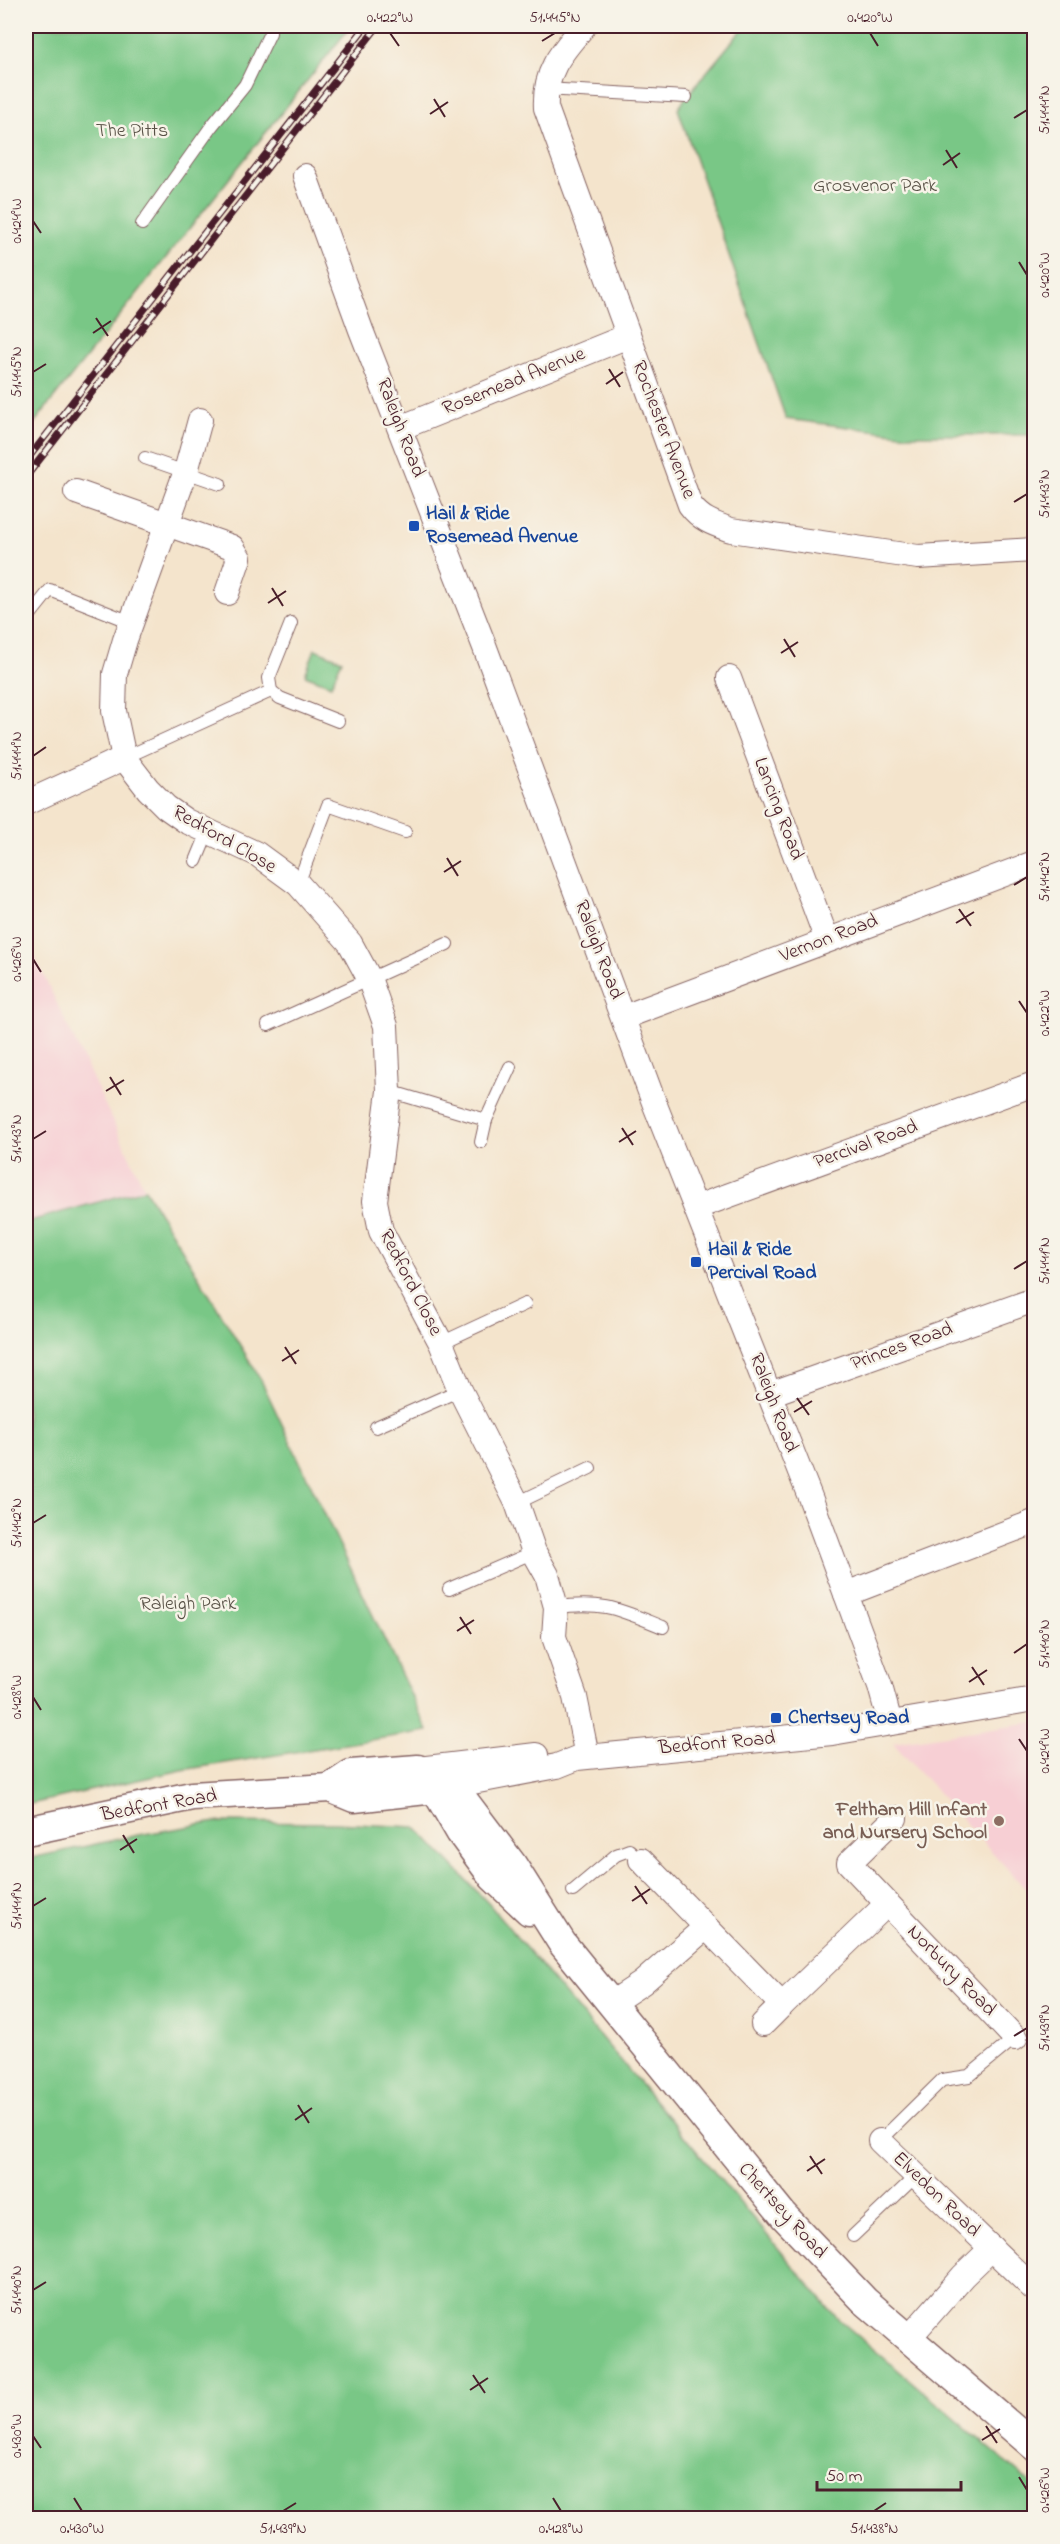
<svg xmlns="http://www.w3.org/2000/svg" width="1060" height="2544" viewBox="0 0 1060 2544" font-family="'Indie Flower',sans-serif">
<rect width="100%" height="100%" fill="#f7f3e8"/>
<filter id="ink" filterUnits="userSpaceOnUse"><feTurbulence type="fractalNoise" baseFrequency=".0167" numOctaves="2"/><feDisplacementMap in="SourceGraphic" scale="12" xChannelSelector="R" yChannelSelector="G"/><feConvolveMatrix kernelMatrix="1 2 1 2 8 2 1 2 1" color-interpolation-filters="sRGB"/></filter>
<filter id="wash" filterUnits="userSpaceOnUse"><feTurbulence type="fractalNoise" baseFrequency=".008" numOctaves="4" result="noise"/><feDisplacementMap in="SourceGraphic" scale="24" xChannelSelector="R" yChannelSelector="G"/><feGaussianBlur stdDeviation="1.35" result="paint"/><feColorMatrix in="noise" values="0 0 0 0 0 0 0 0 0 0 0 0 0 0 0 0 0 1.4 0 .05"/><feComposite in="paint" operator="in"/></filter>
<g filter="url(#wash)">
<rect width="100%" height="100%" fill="#f4e4cc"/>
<g fill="#f7cfd4">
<polygon points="26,938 145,1189 26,1222"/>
<polygon points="1034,1722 1034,1898 893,1743"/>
</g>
<g fill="#79c786" stroke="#627358" stroke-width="1.5">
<polygon points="26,26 351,26 26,433"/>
<polygon points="745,26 1034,26 1034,435 909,435 786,419 678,109 686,97"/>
<polygon points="315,649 342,660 331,685 305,675"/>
<polygon points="145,1189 260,1378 428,1731 182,1770 26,1805 26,1222"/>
<polygon points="216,1822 335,1823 416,1827 489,1904 836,2317 1034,2486 1034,2518 26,2518 26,1859 138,1835"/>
</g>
</g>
<g filter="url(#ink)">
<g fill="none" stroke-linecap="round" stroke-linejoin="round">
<g stroke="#866463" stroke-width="14">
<g id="service">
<polyline points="545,89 686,97"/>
<polyline points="142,224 211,127 245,85 270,33 270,26"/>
<polyline points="145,458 220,484"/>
<polyline points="26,620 50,590 131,622"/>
<polyline points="271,691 280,698 338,721"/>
<polyline points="124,758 271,691 269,678 291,623"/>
<polyline points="196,861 208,832"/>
<polyline points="298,884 328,805 405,832"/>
<polyline points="268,1025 447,944"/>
<polyline points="389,1091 486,1120 510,1067"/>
<polyline points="481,1142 486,1120"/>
<polyline points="441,1343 525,1304"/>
<polyline points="376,1427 460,1390"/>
<polyline points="517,1503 590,1468"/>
<polyline points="449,1589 534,1552"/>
<path d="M556,1607C605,1601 618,1609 663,1627"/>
<polyline points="573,1891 616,1855 629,1850 641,1860"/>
<polyline points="880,2141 942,2080 969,2076 1015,2038"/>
<polyline points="853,2236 916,2176"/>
</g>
</g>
<g stroke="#866463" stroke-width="26">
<g id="minor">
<path d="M584,26C561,53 544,71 546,108L690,505C701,520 714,524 731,530L918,557L1034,550"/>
<polyline points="305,176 361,330 484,645 655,1105 810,1497 880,1686 890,1723"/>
<polyline points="200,420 186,471 125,640 115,674 114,711 124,758 148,789 166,807 186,821 257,854 298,884 350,943 369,978 386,1026 389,1091 375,1201 381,1231 441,1343 460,1390 517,1503 534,1552 547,1575 556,1607 554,1637 575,1697 587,1756"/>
<polyline points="400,428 628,336"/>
<polyline points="76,492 232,547 239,558 227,593"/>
<polyline points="729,678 827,940"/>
<polyline points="26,803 124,758"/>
<polyline points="624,1017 1034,863"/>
<polyline points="697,1207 1034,1084"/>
<polyline points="770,1394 1034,1300"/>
<polyline points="846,1594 1034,1522"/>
<polyline points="418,1769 536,1755"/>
<polyline points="436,1789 557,1766 577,1758 832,1733 1034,1699"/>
<polyline points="895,1818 849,1863 1015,2038"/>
<polyline points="641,1860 782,2005 887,1904"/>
<polyline points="610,2004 642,1983 706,1927"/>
<polyline points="763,2024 782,2005"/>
<polyline points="880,2141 1034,2289"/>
<polyline points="908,2339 963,2276 992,2248"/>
</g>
</g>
<g stroke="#866463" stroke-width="31">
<g id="tertiary">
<polyline points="330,1788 351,1774 418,1769 453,1786 512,1864 562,1943 784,2216 865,2301 1034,2446"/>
<polyline points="26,1831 192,1796 330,1788 354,1798 435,1789 460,1832 493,1877 529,1911"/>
</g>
</g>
<use href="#service" stroke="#fff" stroke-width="12"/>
<use href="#minor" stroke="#fff" stroke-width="24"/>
<use href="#tertiary" stroke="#fff" stroke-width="28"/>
<g stroke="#4a1f2b" stroke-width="7">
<g id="rail">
<polyline points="26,461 366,26"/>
<polyline points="26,477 378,26"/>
</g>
</g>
<use href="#rail" stroke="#f7f3e8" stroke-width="4.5" stroke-dasharray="14" stroke-linecap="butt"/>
</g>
</g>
<path fill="none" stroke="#4a1f2b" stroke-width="2" d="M390,33L399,46M870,33L878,46M542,41L555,33M434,99L445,117M430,114L448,102M1014,118L1027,110M946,150L957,168M943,165L960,153M33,221L41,233M1019,262L1027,275M96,318L108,336M93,333L111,321M609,369L620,387M33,372L46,364M606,384L623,372M1014,502L1027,494M272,588L283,606M268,603L286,591M784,639L795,657M781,653L798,642M33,756L46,747M447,858L458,876M444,872L461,861M1014,885L1027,877M959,909L971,926M956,923L974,912M33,959L41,972M1019,1001L1027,1013M110,1077L121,1095M106,1091L124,1080M622,1128L633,1145M33,1139L46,1131M619,1142L636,1131M1014,1269L1027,1261M285,1347L296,1364M282,1361L299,1350M797,1398L809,1415M794,1412L812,1401M33,1523L46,1515M460,1617L471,1634M457,1631L474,1620M1014,1653L1027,1644M972,1667L984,1685M969,1682L987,1670M33,1697L41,1710M1019,1739L1027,1751M123,1835L134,1853M120,1850L137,1839M635,1886L647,1904M632,1901L650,1889M33,1906L46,1898M1014,2036L1027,2028M298,2105L309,2123M295,2120L312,2108M810,2156L822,2174M807,2171L825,2159M33,2290L46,2282M473,2375L485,2393M470,2390L488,2378M986,2426L997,2443M33,2436L41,2448M982,2440L1000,2429M1019,2477L1027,2490M74,2498L82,2511M553,2498L561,2511M283,2511L296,2503M874,2511L886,2503"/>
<g fill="#1a4fb4" stroke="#f7f3e8" stroke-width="2">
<rect x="408" y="520" width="12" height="12" rx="3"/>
<rect x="690" y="1256" width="12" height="12" rx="3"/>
<rect x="770" y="1712" width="12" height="12" rx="3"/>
</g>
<circle fill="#8d6e63" stroke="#f7f3e8" stroke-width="2" cx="999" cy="1821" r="6"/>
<g text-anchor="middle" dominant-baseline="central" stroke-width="5" stroke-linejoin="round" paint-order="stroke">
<g font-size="20" fill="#585146" stroke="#f7f3e8">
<text x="132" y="131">The Pitts</text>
<text x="875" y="186">Grosvenor Park</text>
<text x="188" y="1604">Raleigh Park</text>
</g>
<g font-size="20" fill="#4a1f2b" stroke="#f7f3e8">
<text transform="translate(514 382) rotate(-22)">Rosemead Avenue</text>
<text transform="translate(400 428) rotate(69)">Raleigh Road</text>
<text transform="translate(663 430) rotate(69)">Rochester Avenue</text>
<text transform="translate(778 809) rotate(69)">Lancing Road</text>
<text transform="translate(224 840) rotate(30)">Redford Close</text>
<text transform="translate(829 939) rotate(-21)">Vernon Road</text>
<text transform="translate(598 950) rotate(69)">Raleigh Road</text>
<text transform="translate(866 1145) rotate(-20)">Percival Road</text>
<text transform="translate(410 1283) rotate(63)">Redford Close</text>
<text transform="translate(902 1347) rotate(-20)">Princes Road</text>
<text transform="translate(773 1403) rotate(69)">Raleigh Road</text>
<text transform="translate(717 1744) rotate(-5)">Bedfont Road</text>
<text transform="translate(159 1806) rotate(-10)">Bedfont Road</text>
<text transform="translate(951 1971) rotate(46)">Norbury Road</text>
<text transform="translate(936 2195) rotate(44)">Elvedon Road</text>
<text transform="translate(782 2211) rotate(48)">Chertsey Road</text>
</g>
<g font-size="20" font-weight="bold" fill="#164399" stroke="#f7f3e8" text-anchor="start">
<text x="426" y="514">Hail &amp; Ride<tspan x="426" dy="23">Rosemead Avenue</tspan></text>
<text x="708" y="1250">Hail &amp; Ride<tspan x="708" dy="23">Percival Road</tspan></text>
<text x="788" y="1718">Chertsey Road</text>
</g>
<g font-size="20" font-weight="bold" fill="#785e54" stroke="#f7f3e8" text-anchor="end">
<text x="987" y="1810">Feltham Hill Infant<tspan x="987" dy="23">and Nursery School</tspan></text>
</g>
</g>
<rect width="1060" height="2544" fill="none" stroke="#f7f3e8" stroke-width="66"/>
<path d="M817 2481v9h144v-9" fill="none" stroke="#4a1f2b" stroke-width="3"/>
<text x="826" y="2481" font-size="18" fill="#4a1f2b" stroke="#f7f3e8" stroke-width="4.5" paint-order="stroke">50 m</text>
<rect x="33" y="33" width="994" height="2478" fill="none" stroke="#4a1f2b" stroke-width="2"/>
<g font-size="15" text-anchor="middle" fill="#4a1f2b">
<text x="390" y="22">0.422°W</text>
<text x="555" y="22">51.445°N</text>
<text x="870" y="22">0.420°W</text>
<text transform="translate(1044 110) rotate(-90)" y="5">51.444°N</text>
<text transform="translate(16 221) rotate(-90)" y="5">0.424°W</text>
<text transform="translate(1044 275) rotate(-90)" y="5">0.420°W</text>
<text transform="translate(16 372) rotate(-90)" y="5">51.445°N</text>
<text transform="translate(1044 494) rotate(-90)" y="5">51.443°N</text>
<text transform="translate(16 756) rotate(-90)" y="5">51.444°N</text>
<text transform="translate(1044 877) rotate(-90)" y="5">51.442°N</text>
<text transform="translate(16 959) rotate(-90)" y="5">0.426°W</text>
<text transform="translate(1044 1013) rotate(-90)" y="5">0.422°W</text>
<text transform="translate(16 1139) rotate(-90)" y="5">51.443°N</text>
<text transform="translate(1044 1261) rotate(-90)" y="5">51.441°N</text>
<text transform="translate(16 1523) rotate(-90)" y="5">51.442°N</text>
<text transform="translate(1044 1644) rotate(-90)" y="5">51.440°N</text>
<text transform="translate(16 1697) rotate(-90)" y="5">0.428°W</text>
<text transform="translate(1044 1751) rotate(-90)" y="5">0.424°W</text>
<text transform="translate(16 1906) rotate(-90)" y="5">51.441°N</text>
<text transform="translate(1044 2028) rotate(-90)" y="5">51.439°N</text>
<text transform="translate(16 2290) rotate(-90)" y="5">51.440°N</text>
<text transform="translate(16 2436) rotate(-90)" y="5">0.430°W</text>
<text transform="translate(1044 2490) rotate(-90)" y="5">0.426°W</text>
<text x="82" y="2533">0.430°W</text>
<text x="283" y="2533">51.439°N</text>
<text x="561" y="2533">0.428°W</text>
<text x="874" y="2533">51.438°N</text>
</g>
</svg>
